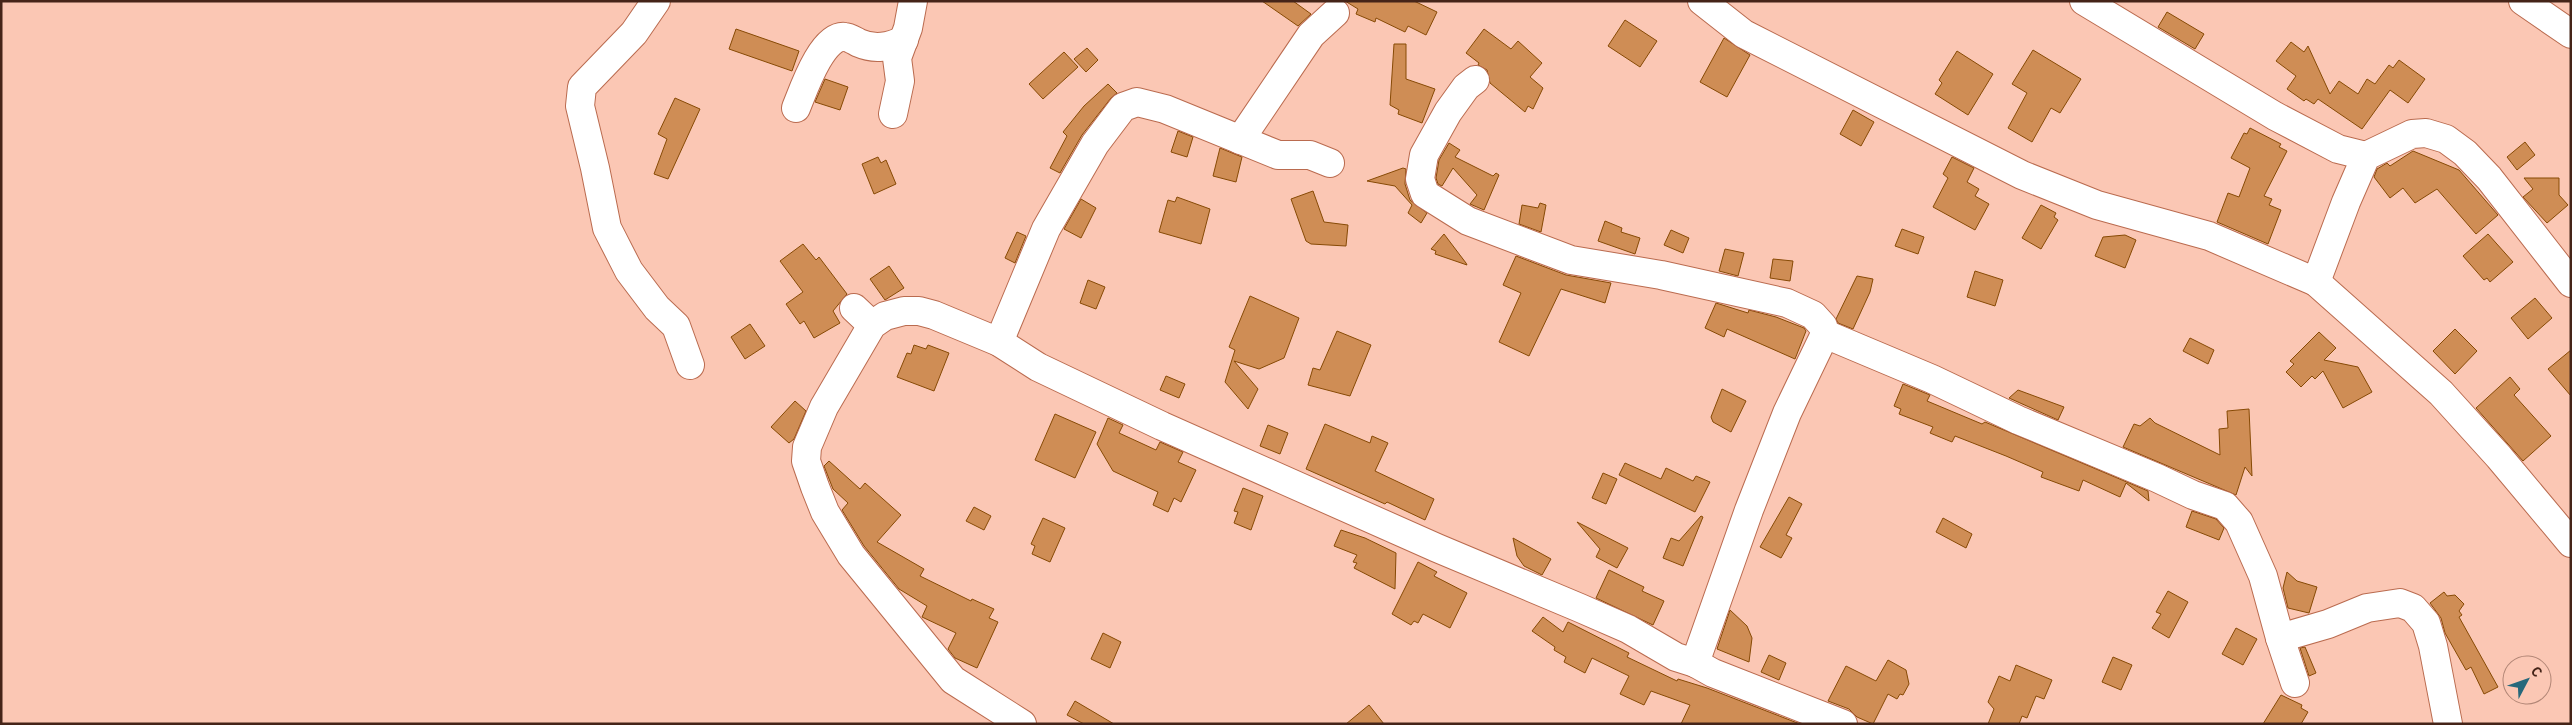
<svg xmlns="http://www.w3.org/2000/svg" width="2572" height="725" viewBox="0 0 2572 725" font-family="Overpass,sans-serif">
<rect width="100%" height="100%" fill="#fbc7b4"/>
<g fill="#cf8d55" stroke="#874a05">
<polygon points="1262,1 1293,1 1311,14 1298,26"/>
<polygon points="1345,1 1414,1 1437,12 1426,35 1408,26 1405,32 1376,18 1375,22 1356,14 1358,9"/>
<polygon points="2167,12 2204,34 2195,49 2158,27"/>
<polygon points="1625,20 1657,41 1640,67 1608,46"/>
<polygon points="736,29 799,51 792,71 729,49"/>
<polygon points="1484,29 1511,49 1518,41 1542,63 1530,77 1543,88 1533,109 1528,106 1525,112 1490,83 1487,70 1478,65 1479,63 1466,53"/>
<polygon points="1724,38 1750,55 1727,97 1700,82"/>
<polygon points="2291,42 2304,52 2308,46 2330,94 2339,81 2358,94 2367,79 2375,84 2389,65 2393,68 2399,60 2425,79 2408,103 2390,90 2362,129 2318,99 2314,104 2306,99 2304,101 2287,89 2296,76 2276,61"/>
<polygon points="1394,44 1406,44 1406,79 1435,89 1422,123 1398,114 1399,110 1390,105"/>
<polygon points="1087,48 1098,60 1086,72 1074,59"/>
<polygon points="2033,50 2081,79 2060,113 2051,108 2032,142 2008,128 2027,93 2012,84"/>
<polygon points="1957,51 1993,74 1968,115 1935,94 1942,83 1939,80"/>
<polygon points="1064,52 1078,67 1043,99 1029,84"/>
<polygon points="825,79 848,87 840,110 815,102"/>
<polygon points="1108,84 1117,93 1111,98 1082,135 1060,173 1050,168 1067,136 1063,132 1084,106"/>
<polygon points="675,98 700,109 668,179 654,174 667,139 658,134"/>
<polygon points="1853,110 1874,122 1861,146 1840,134"/>
<polygon points="2250,128 2281,144 2279,147 2287,151 2264,196 2272,199 2269,205 2281,210 2268,244 2217,222 2228,193 2239,197 2250,168 2231,158 2244,133 2247,134"/>
<polygon points="1178,131 1193,137 1187,157 1171,152"/>
<polygon points="2525,142 2535,155 2517,170 2507,157"/>
<polygon points="1449,143 1460,150 1455,157 1493,176 1496,173 1499,175 1484,210 1470,204 1477,195 1453,168 1442,186 1438,184 1436,178 1439,160"/>
<polygon points="1220,148 1242,157 1236,182 1213,176"/>
<polygon points="2413,151 2459,170 2498,215 2476,234 2437,189 2415,203 2403,188 2390,198 2374,177 2377,169 2387,163 2390,166"/>
<polygon points="878,157 881,163 886,160 896,184 874,194 862,164"/>
<polygon points="1952,157 1974,168 1967,182 1979,189 1975,196 1989,204 1975,230 1933,207 1948,178 1943,174"/>
<polygon points="1403,168 1406,169 1405,184 1410,200 1427,213 1421,223 1408,213 1412,205 1395,186 1367,181"/>
<polygon points="2524,178 2559,178 2559,195 2568,205 2547,223 2523,197 2533,189"/>
<polygon points="1313,191 1324,222 1348,225 1346,246 1311,244 1306,241 1291,199"/>
<polygon points="1177,197 1210,209 1201,244 1159,232 1168,200 1175,202"/>
<polygon points="1081,199 1096,208 1081,238 1064,229"/>
<polygon points="1540,203 1546,205 1541,232 1519,224 1522,205 1538,208"/>
<polygon points="2041,205 2056,213 2054,217 2058,220 2041,249 2022,238"/>
<polygon points="1605,221 1622,228 1621,232 1640,238 1635,254 1598,241"/>
<polygon points="1902,229 1924,237 1918,254 1895,246"/>
<polygon points="1671,230 1689,238 1683,253 1664,245"/>
<polygon points="1017,232 1026,236 1015,263 1005,258"/>
<polygon points="1444,234 1466,263 1467,265 1435,254 1436,251 1431,249"/>
<polygon points="2488,234 2513,262 2490,282 2487,278 2484,280 2463,256"/>
<polygon points="2125,235 2136,240 2125,268 2095,256 2103,237"/>
<polygon points="803,244 816,260 819,257 847,294 833,311 840,323 814,338 804,321 800,324 786,304 803,292 780,261"/>
<polygon points="1725,249 1744,253 1738,276 1719,271"/>
<polygon points="1516,256 1566,275 1611,283 1605,303 1561,289 1529,356 1499,342 1521,293 1503,285"/>
<polygon points="1773,259 1793,261 1790,281 1770,278"/>
<polygon points="889,266 904,288 885,300 870,279"/>
<polygon points="1975,271 2003,280 1995,306 1967,297"/>
<polygon points="1857,276 1873,279 1870,292 1853,329 1838,323 1836,319"/>
<polygon points="1088,280 1105,287 1096,309 1080,303"/>
<polygon points="1250,296 1299,318 1284,358 1259,369 1234,361 1258,389 1248,409 1225,382 1235,350 1229,347"/>
<polygon points="2535,298 2552,318 2528,339 2511,318"/>
<polygon points="1716,303 1748,313 1749,310 1776,317 1804,328 1806,331 1795,359 1727,329 1724,337 1705,328"/>
<polygon points="750,324 765,346 745,359 731,337"/>
<polygon points="2455,329 2477,351 2455,374 2433,351"/>
<polygon points="1337,331 1371,345 1350,396 1308,385 1313,368 1320,370"/>
<polygon points="2319,332 2336,348 2324,360 2358,367 2372,392 2343,408 2323,371 2315,379 2312,376 2301,387 2286,372 2294,364 2290,361"/>
<polygon points="2190,338 2214,350 2208,364 2183,351"/>
<polygon points="914,345 926,349 928,345 949,353 934,391 897,377 907,353 911,354"/>
<polygon points="2571,350 2571,396 2548,369"/>
<polygon points="1166,376 1185,384 1179,398 1160,390"/>
<polygon points="2510,377 2520,389 2514,395 2551,436 2523,461 2476,408"/>
<polygon points="1903,384 1930,395 1927,401 1982,424 1985,422 2148,491 2149,501 2126,483 2120,497 2083,480 2079,491 2041,477 2043,472 2006,456 1955,436 1952,442 1930,433 1933,427 1899,414 1901,409 1894,406"/>
<polygon points="1722,389 1746,401 1731,432 1713,422 1711,417"/>
<polygon points="2018,390 2064,407 2058,420 2009,398"/>
<polygon points="795,401 806,411 794,439 789,443 771,427"/>
<polygon points="2249,409 2252,476 2245,467 2236,495 2123,447 2134,424 2140,426 2150,418 2155,423 2220,455 2219,429 2228,428 2227,411"/>
<polygon points="1055,414 1096,432 1075,478 1035,460"/>
<polygon points="1108,418 1123,425 1119,433 1156,450 1160,442 1183,452 1178,462 1196,470 1181,502 1174,498 1168,512 1153,505 1158,492 1113,471 1097,444"/>
<polygon points="1325,424 1370,443 1372,436 1388,443 1375,471 1434,499 1425,520 1387,502 1385,504 1306,469"/>
<polygon points="1268,425 1288,433 1280,454 1260,446"/>
<polygon points="829,461 860,489 865,483 901,515 877,542 924,569 920,576 971,601 972,599 994,609 989,618 998,622 977,668 955,658 948,649 956,633 922,617 927,606 899,589 864,546 842,510 848,503 833,489 824,466"/>
<polygon points="1625,463 1661,479 1666,468 1693,481 1696,476 1710,482 1695,512 1619,475"/>
<polygon points="1603,473 1617,479 1606,504 1592,498"/>
<polygon points="1243,488 1263,496 1251,530 1234,523 1238,512 1234,511"/>
<polygon points="1789,497 1802,504 1786,535 1792,538 1781,558 1760,547"/>
<polygon points="974,507 991,516 984,530 966,521"/>
<polygon points="2192,511 2216,519 2224,528 2219,540 2186,527"/>
<polygon points="1701,516 1703,517 1683,566 1663,558 1671,538 1679,541"/>
<polygon points="1043,518 1065,528 1050,562 1032,554 1035,546 1031,544"/>
<polygon points="1943,518 1972,534 1966,548 1936,532"/>
<polygon points="1577,522 1628,548 1617,568 1596,557 1600,549"/>
<polygon points="1341,530 1365,538 1396,553 1395,589 1354,568 1357,563 1353,562 1357,555 1334,546"/>
<polygon points="1513,538 1551,559 1542,575 1524,566 1517,556"/>
<polygon points="1418,562 1437,572 1434,576 1467,593 1450,628 1423,614 1418,623 1414,621 1411,625 1392,614"/>
<polygon points="1609,570 1644,587 1642,591 1664,601 1653,625 1596,598"/>
<polygon points="2287,572 2297,581 2317,587 2309,613 2288,608 2283,588"/>
<polygon points="2168,591 2188,602 2169,638 2152,628 2161,614 2156,612"/>
<polygon points="2444,592 2447,596 2455,595 2464,604 2459,611 2462,615 2459,617 2498,687 2484,694 2471,667 2466,670 2445,633 2441,618 2430,603"/>
<polygon points="1730,610 1747,626 1752,638 1749,662 1717,649"/>
<polygon points="1543,617 1563,632 1568,622 1629,653 1627,657 1677,681 1678,679 1707,688 1800,724 1681,724 1690,705 1651,691 1644,705 1620,694 1629,676 1592,658 1585,673 1564,662 1566,657 1554,650 1555,647 1532,631"/>
<polygon points="2236,628 2257,639 2243,665 2222,654"/>
<polygon points="1103,633 1121,642 1110,668 1091,659"/>
<polygon points="2305,647 2316,673 2309,676 2300,648"/>
<polygon points="1769,655 1786,663 1779,680 1761,672"/>
<polygon points="2113,657 2132,665 2121,690 2102,682"/>
<polygon points="1888,660 1906,670 1909,684 1903,695 1900,694 1897,699 1888,694 1873,724 1857,717 1849,709 1828,701 1846,666 1876,681"/>
<polygon points="2016,665 2052,680 2044,699 2036,696 2027,718 2022,716 2019,724 1988,724 1994,709 1988,702 1999,676 2010,681"/>
<polygon points="2281,695 2302,705 2301,708 2308,712 2301,724 2263,724"/>
<polygon points="1075,701 1114,724 1084,724 1067,715"/>
<polygon points="1369,705 1384,724 1346,724"/>
</g>
<g fill="none" stroke-linecap="round" stroke-linejoin="round">
<g stroke="#ba6b4f" stroke-width="30">
<g id="minor">
<polyline points="656,1 634,33 582,87 580,106 595,168 607,228 629,271 657,308 676,326 690,365"/>
<polyline points="1702,1 1744,34 2022,175 2097,205 2209,236 2316,282 2346,202 2366,156 2412,134 2426,133 2446,139 2465,153 2489,178 2571,283"/>
<polyline points="2084,1 2275,116 2338,149 2366,156"/>
<polyline points="2523,1 2571,34"/>
<polyline points="1475,80 1466,87 1448,112 1424,155 1420,179 1425,194 1468,221 1571,260 1661,275 1787,303 1813,315 1823,326 1825,334 1932,379 2018,420 2157,478 2193,495 2225,506 2239,522 2263,576 2280,638 2295,683"/>
<path d="M796,108C803,91 822,34 845,37C849,37 855,41 859,43C875,50 889,47 904,40"/>
<polyline points="893,114 900,81 897,58 908,28 913,1"/>
<polyline points="1240,140 1311,35 1335,13"/>
<polyline points="2316,282 2441,393 2499,457 2571,543"/>
<polyline points="854,308 872,325"/>
<polyline points="999,342 1046,229 1095,144 1123,107 1137,102 1165,109 1278,155 1310,155 1330,163"/>
<polyline points="2280,638 2328,624 2367,608 2400,603 2413,608 2426,623 2433,646 2448,724"/>
<polyline points="1695,663 1749,510 1787,413 1825,334"/>
<polyline points="1022,724 953,680 851,555 825,512 815,487 806,461 807,447 824,407 872,325 885,316 904,311 919,311 934,315 999,342 1038,367 1162,426 1437,548 1580,608 1628,629 1676,657 1695,663 1713,673 1843,724"/>
</g>
</g>
<use href="#minor" stroke="#fff" stroke-width="28"/>
</g>
<rect width="2572" height="725" fill="none" stroke="#452418" stroke-width="5"/>
<g transform="translate(2527 680) rotate(49)"><circle r="24" fill="#fbc7b4" stroke="#b28676"/>
<path d="M0-4L9 19L0 12L-9 19Z" fill="#26687b"/>
<text y="-8" font-size="14" font-weight="bold" text-anchor="middle" fill="#452418">С</text>
</g>
</svg>
